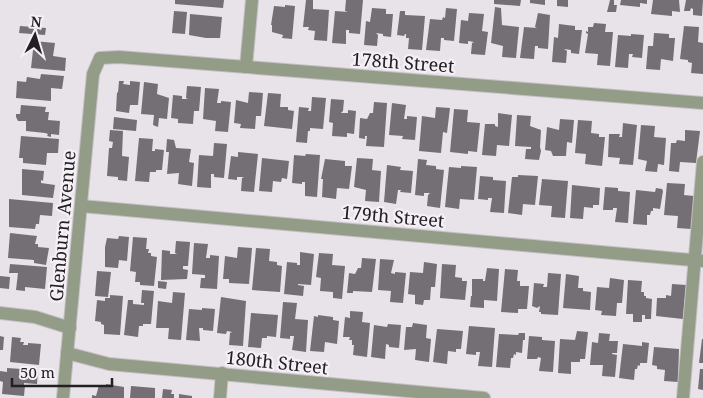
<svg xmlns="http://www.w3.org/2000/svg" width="703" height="398" viewBox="0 0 703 398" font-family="'Noto Serif',serif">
<rect width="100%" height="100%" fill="#e7e3e9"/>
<g fill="#736f74">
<polygon points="175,0 224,0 223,8 175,4"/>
<polygon points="306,0 313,0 313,9 329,10 327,41 314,40 315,31 308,30 309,27 303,27"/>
<polygon points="346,0 363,0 360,34 349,33 349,30 346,30 346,44 332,43 335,11 348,12 345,11"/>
<polygon points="494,0 521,0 520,6 494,4"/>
<polygon points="530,0 545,0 545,5 530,3"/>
<polygon points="557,0 568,0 568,7 557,6"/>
<polygon points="610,0 614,0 614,5 617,5 616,12 607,12"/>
<polygon points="621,0 647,0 647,4 640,3 640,7 620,5"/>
<polygon points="653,0 679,0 680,12 672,11 672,16 651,14"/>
<polygon points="686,0 703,0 702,16 693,15 693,9 691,8 690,11 684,11"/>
<polygon points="285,5 295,6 292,39 282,38 283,35 272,32 272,25 271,25 274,6 285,7"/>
<polygon points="495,7 501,8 502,25 519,27 516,58 502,57 503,46 491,43"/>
<polygon points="372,8 386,9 386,14 393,14 391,37 383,36 383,34 376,33 378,35 377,46 364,45 366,21 370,22"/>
<polygon points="446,8 457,9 454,41 444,40 444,38 441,38 440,51 426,50 430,19 442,20 443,17 445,18"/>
<polygon points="174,11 187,12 185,34 172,33"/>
<polygon points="400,11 405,11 405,15 425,16 422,50 408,49 409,38 406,38 406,34 405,34 404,36 397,35"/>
<polygon points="469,13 484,14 482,31 488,32 485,55 471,54 472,43 474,42 468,41 468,44 459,43 461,20 468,21"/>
<polygon points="538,13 550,15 548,49 538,48 538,46 535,46 534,59 520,58 524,27 537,28 535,27"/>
<polygon points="190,14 222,17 220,38 206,38 189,35"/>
<polygon points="594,23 606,24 605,32 613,32 610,66 597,65 598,54 585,53 588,34 586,33 586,31 588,32 588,27 593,27"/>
<polygon points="559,24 575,26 575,30 582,30 579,54 571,53 571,50 564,49 567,51 566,63 552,62 554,37 558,38"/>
<polygon points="20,26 46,28 45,35 19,33"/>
<polygon points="684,26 699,27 698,42 703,43 703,74 691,73 692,63 688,62 688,60 680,59"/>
<polygon points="654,33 669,34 669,38 675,38 673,61 661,59 660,70 646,69 648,46 653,46"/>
<polygon points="631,34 644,35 642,58 632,57 633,54 629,54 628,68 615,67 618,35 631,36"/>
<polygon points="34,41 55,43 53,56 66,58 65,71 31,68"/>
<polygon points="41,74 64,76 62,89 51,88 51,101 16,98 17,81 26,82 27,77 40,79"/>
<polygon points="119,81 124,81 123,84 130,85 130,81 140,82 138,105 130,105 129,113 116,111 117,92 118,93"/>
<polygon points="144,82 158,84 157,94 169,98 167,119 159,118 158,127 153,125 154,115 141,114"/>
<polygon points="187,86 201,87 199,111 194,111 193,124 178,123 178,119 171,118 173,95 182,96 182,99 188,99 186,98"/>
<polygon points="205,88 219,89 217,103 221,103 221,101 231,102 228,132 215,131 216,121 203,119"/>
<polygon points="249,92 263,93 261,116 256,116 255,129 240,128 241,124 234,123 236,100 248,103"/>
<polygon points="268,93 281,94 280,107 288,107 288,110 294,111 292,129 264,126"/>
<polygon points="312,97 326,98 323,129 310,128 310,131 308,131 307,143 296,142 299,107 309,108 308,111 311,111"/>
<polygon points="331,99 344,100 343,111 341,113 348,113 348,110 356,111 354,134 347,133 347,137 332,136 333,123 329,122"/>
<polygon points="374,102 387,103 384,147 366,146 367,136 365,136 365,139 359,138 360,118 367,119 370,113 373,113"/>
<polygon points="392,103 406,105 404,119 407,119 407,116 417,117 415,140 402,139 403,136 389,135"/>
<polygon points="21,105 46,107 45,112 49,112 48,120 60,121 59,135 51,134 51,137 47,136 48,134 45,133 26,131 26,121 18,121 16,117 16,114 20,114"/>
<polygon points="436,107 450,108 447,133 443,132 441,153 419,151 422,116 435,118"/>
<polygon points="454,109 468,110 467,122 480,123 477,152 468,151 468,154 450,152"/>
<polygon points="498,113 512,115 509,146 497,145 496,156 482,155 485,124 495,124 495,126 498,127"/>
<polygon points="517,115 531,116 530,126 541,130 540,147 541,151 539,160 525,159 526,149 531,149 531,147 515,146"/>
<polygon points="114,117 137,120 136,131 113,129"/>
<polygon points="560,119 574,120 572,143 567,142 566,156 553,156 551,151 545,150 547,127 559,130"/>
<polygon points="578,120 592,121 591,133 599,134 599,137 605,137 602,166 585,164 586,154 575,153"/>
<polygon points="623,123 637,125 633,165 619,164 620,158 608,157 609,134 620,134 619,137 622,137"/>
<polygon points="641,125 655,126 654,137 666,138 664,165 658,164 657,172 645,171 647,161 638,159"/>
<polygon points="110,130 123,131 122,156 129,157 127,181 118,180 118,177 107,176 109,148 112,148 113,142 109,141"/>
<polygon points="685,130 700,131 696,163 680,162 679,172 669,171 671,143 676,143 677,140 685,141"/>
<polygon points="21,136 59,139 58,153 47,153 46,165 23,163 23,158 19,158"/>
<polygon points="139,138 153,139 152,151 155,151 155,149 164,150 162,170 156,170 156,172 150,172 149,182 135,181"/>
<polygon points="167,139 174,140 176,148 191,149 189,162 194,163 192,186 178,184 179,173 167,174 169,152 166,152"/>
<polygon points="214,143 227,144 224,178 214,177 214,174 211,174 211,188 197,187 199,155 213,156"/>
<polygon points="238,152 258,154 254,192 241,191 242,178 244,177 237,177 237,180 228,179 231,156 238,157"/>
<polygon points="306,154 320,155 317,197 305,196 305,182 302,182 302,184 292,183 294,155 305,156"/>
<polygon points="262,158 289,161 287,179 282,178 281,182 273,181 272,192 259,191"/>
<polygon points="357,158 373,159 372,170 381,171 379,202 365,201 366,190 354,187"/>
<polygon points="325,159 345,161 345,166 352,166 349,189 337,188 336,199 322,197 323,179 321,179"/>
<polygon points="418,159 427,160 426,165 436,166 436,169 444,170 440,208 427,206 428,195 430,193 424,193 424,196 415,195"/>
<polygon points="387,165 401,167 400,170 413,171 411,193 400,192 401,190 398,190 396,204 384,202"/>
<polygon points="461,166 477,167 474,200 460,199 459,209 445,207 449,167 461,168"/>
<polygon points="22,169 44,171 43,181 41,180 41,183 55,185 53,198 22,195"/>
<polygon points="518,175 538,176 535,205 523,204 522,215 508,213 512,177 518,177"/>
<polygon points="480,176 493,177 493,180 506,181 504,213 490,212 492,198 488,198 488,200 478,199"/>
<polygon points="542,179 568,181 565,218 551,217 552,206 539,205"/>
<polygon points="667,183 685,184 684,195 694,196 691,229 677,228 678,216 664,215"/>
<polygon points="572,185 600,188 599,205 593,205 593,208 584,207 583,219 570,218"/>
<polygon points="605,187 618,188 618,191 630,192 628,223 615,222 617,208 613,208 613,210 603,210"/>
<polygon points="656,188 662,189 663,191 660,209 653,208 653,211 651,211 650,215 647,215 647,225 633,224 636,190 655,192"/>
<polygon points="9,199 53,203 52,216 40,215 39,224 36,224 35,229 9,227"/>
<polygon points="10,233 37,236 35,244 38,244 38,247 49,248 46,265 34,263 34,260 8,258"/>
<polygon points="119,236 129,237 127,261 119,260 118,268 105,267 105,247 107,238 118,239"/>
<polygon points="133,237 147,238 146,249 149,249 148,253 151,253 151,256 157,257 154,286 140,285 140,282 135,282 136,272 130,271"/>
<polygon points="176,241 190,242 188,266 183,266 183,269 188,270 187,279 161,280 162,250 170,251 170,254 177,254 175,253"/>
<polygon points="194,243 208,244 206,258 210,258 210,255 219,256 217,289 200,288 201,278 205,278 205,275 192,274"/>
<polygon points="238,247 252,248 249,284 229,283 229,279 223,279 225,256 237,258"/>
<polygon points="256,248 270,249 269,261 277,262 277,265 282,266 280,292 252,290"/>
<polygon points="300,252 314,254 311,285 298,284 298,285 304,286 303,296 284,294 287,262 297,263 297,265 300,265"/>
<polygon points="319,253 333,254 332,265 345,266 342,299 333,298 333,292 320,291 321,278 316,277"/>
<polygon points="362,258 376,259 372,292 353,291 353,293 347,293 349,273 355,274 358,268 361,268"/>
<polygon points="380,259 394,260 391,273 395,274 395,272 406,273 403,303 390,302 391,291 378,290"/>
<polygon points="424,262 437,264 435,287 431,287 430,300 424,300 423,305 415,304 415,295 408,294 410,272 423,273"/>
<polygon points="10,264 47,267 45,289 25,287 25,291 16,290 18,273 9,273"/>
<polygon points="442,264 456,265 455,277 462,278 462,281 467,281 465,300 440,298"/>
<polygon points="487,268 499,269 497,301 484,300 484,308 470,307 471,296 472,296 472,279 483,279 483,281 485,281"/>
<polygon points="505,269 518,270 517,281 520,281 520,286 529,286 527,309 518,309 518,313 501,312"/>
<polygon points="97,271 111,272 108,297 95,296"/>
<polygon points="548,273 561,274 558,315 541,314 541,312 539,312 540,306 537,308 532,306 534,283 544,284 543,287 547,287"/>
<polygon points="566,274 579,276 578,288 583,288 583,291 591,292 590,310 563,308"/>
<polygon points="0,276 10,277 9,289 0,288"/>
<polygon points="610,278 624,280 622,303 617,303 616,316 601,315 602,311 595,310 597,287 609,288"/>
<polygon points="628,280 642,281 641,292 644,292 644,296 646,296 646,298 652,299 651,319 645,319 645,315 642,315 642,322 633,322 633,314 626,314"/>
<polygon points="158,281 167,282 166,289 158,288"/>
<polygon points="672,284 686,285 683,319 656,316 657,298 666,298 666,295 671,296"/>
<polygon points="142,290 154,291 151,324 143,324 143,326 139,326 138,337 124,335 128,300 133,300 133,304 144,305 144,303 141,303"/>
<polygon points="173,292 185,293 181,340 168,339 169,328 156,328 158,301 172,303"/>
<polygon points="110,295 123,296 120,335 104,334 104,325 101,324 101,322 95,321 97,300 105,301 105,298 110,298"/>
<polygon points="221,297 246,301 243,346 229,345 230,333 232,332 227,331 226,334 217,333"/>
<polygon points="283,302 297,303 295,319 308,320 306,352 292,350 294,336 290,336 290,339 280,338"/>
<polygon points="202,308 215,309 213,331 203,330 203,328 199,328 200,341 186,340 189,309 202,310"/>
<polygon points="350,311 363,312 362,322 370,323 367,357 353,355 354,345 352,345 352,340 349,340 350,337 343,337 345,317 350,318"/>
<polygon points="251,313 278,315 276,337 267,336 267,338 262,338 261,348 248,347"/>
<polygon points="318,315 333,317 333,320 339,321 337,344 325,342 324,352 310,351 314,316 318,317"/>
<polygon points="413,323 427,325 426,338 431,339 429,362 415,360 416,349 404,350 406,327 412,327"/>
<polygon points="388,324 401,325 399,348 389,347 389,345 386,344 385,359 371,357 374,325 387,327"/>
<polygon points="469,326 495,328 492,367 478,366 480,352 476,352 476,355 466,354"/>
<polygon points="437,329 463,331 461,349 456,349 456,352 448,351 447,364 433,362"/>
<polygon points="577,331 588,332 585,359 580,359 580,362 571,362 571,374 558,373 560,339 575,340"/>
<polygon points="519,333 525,333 525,340 523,340 522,353 516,352 516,355 514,354 513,358 511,358 510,368 496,367 499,334 518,335"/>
<polygon points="599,333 610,334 609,341 618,341 617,353 612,353 612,354 617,355 615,377 602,376 603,365 590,365 592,342 598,343"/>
<polygon points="0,336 4,337 3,350 0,350"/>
<polygon points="529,336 542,337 542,340 555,341 553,372 539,371 541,358 538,357 537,359 527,359"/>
<polygon points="12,337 21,338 20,342 24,342 23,345 28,345 28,343 41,344 39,365 10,362"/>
<polygon points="702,339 703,339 703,363 699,363"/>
<polygon points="642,342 649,343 647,363 640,363 640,366 638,365 637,369 635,369 634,380 619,378 623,344 642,346"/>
<polygon points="654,347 679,349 678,382 664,381 665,370 657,369 657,366 652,365"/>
<polygon points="7,368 38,370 37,384 24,383 24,385 25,385 24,396 2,394 3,382 0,381 0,371 7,372"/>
<polygon points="700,369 703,369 703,390 698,389"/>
<polygon points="106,384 124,387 124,398 92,398 92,395 96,396 99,385 106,385"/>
<polygon points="131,386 155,388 155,398 130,398"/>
<polygon points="163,389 172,390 171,394 174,394 174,398 162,398"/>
<polygon points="179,394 192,396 192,398 179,398"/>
</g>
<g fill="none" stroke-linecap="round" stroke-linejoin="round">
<g stroke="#c4c0c5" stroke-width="14">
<g id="minor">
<polyline points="246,67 252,0"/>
<polyline points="81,206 703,261"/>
<polyline points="0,313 35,317 70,328"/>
<polyline points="67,353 109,364 484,398"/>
<polyline points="63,398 93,74 100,58 119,57 703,103"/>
<polyline points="220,398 222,373"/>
<polyline points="683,398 703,162"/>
</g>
</g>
<use href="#minor" stroke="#939c86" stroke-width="12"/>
</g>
<g text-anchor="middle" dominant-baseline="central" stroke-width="4.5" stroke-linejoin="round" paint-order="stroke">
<g font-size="18" fill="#222023" stroke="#f4f0f6">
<text transform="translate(403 62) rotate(4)">178th Street</text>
<text transform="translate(393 216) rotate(5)">179th Street</text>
<text transform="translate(62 226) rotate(-85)">Glenburn Avenue</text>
<text transform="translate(277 362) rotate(6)">180th Street</text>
</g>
</g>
<g transform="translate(35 35) rotate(5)" stroke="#f4f0f6" stroke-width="4" paint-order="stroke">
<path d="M0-4L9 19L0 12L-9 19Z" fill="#222023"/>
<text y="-8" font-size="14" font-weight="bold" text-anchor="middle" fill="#222023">N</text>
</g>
<path d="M12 378v8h100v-8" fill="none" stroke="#222023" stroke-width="2.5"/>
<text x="20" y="378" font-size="15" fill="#222023" stroke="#f4f0f6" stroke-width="4" paint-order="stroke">50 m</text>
</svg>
